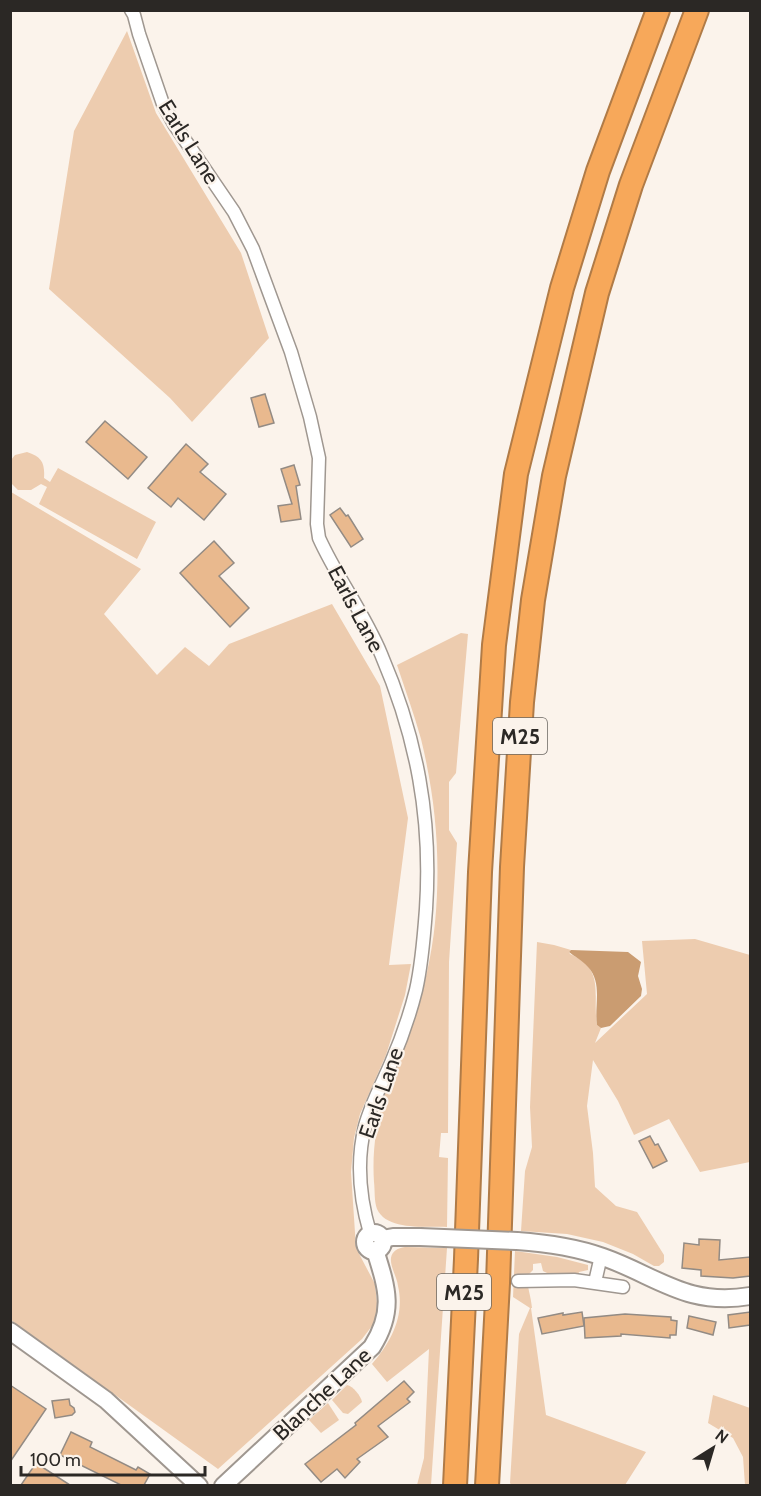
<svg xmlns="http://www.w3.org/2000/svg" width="761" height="1496" viewBox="0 0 761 1496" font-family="Cabin,sans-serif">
<rect width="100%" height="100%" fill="#fbf3eb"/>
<g fill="#edccaf">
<polygon points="127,31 156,113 241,253 269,338 192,422 170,398 49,289 74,131"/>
<path d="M27,452C42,457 45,463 44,478L50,482L58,468L156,522L137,559L39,504L47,487L41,484L31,490H18L11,483V460L15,455Z"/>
<polygon points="11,492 141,569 104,614 157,675 185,647 209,666 229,644 332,604 380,686 408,818 389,965 411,964 405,995 386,1055 360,1114 354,1138 351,1172 356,1248 375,1284 377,1303 375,1322 362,1339 218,1469 11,1320"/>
<path d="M461,633L468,634L456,773L449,782V830L457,843L449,962L448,1133H441L439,1157L448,1158L447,1227C426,1226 387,1231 377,1209C374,1201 375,1190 374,1182C372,1153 376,1124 384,1097C391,1076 401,1058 408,1038C421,1001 431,962 435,923C441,860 436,800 421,739C414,714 405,689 397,665Z"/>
<path d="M695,939L750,955V1162L700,1172L669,1119L634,1135L618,1101L593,1060L587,1106L593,1153L595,1187L616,1206L637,1212L664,1255V1262L659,1266H654L633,1254L603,1242L567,1234L521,1231L525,1171L532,1147L530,1107L537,942L554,945L571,950L569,952L570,954C606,969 592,995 597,1025L601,1028L595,1043L647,994L642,941Z"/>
<path d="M405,1247L447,1248L431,1485H417L424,1458L429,1349L387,1382L372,1364C391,1342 405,1316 398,1286C397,1277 390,1267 391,1258C392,1251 398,1248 405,1247Z"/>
<path d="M515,1251L557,1257L588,1265V1270L579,1272L578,1276L549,1274L543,1271L541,1263L533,1264V1270L527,1276C527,1287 531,1296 532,1308H531L546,1415L646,1452L625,1485L512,1486L510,1483L519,1334L530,1308L513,1297Z"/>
<path d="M347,1385C353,1386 361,1396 362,1402L348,1414L343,1413L332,1400Z"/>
<polygon points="713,1395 750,1408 750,1485 745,1485 743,1457 733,1438 708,1423"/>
<polygon points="328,1403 339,1420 321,1433 309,1420"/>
</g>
<path fill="#ca9c71" d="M571,950L628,952L641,962L638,976L642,989L641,996L610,1026L601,1028L597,1025C594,1006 603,983 588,967C582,960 575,957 569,952Z"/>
<g fill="#e9b98e" stroke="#938b84" stroke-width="1.5">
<polygon points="265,394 274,423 259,427 251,398"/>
<polygon points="105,421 147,457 128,479 86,442"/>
<polygon points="186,444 208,464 200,472 226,494 204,520 178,498 171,507 148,488"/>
<polygon points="294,465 300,485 296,486 301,519 281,522 278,506 292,504 281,469"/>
<polygon points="340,508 346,516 348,515 363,539 351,547 330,515"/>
<polygon points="214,541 234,563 219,576 249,608 230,627 180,573"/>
<polygon points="650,1136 655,1145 658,1144 667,1161 653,1168 639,1141"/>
<polygon points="699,1239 720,1240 719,1260 750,1257 750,1276 733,1278 701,1276 701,1270 682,1268 684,1243 699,1245"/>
<polygon points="582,1312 584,1326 542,1334 538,1318 563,1313 563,1315"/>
<polygon points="750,1312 750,1325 729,1328 728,1315"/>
<polygon points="625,1314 671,1317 671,1320 677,1321 676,1335 670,1335 670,1338 621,1334 621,1336 585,1338 584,1318"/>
<polygon points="689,1316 716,1322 713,1335 687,1328"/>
<polygon points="404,1381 414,1392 407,1399 410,1402 378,1426 388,1437 357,1459 360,1462 345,1478 337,1469 321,1482 305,1464 356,1425 355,1423"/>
<polygon points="10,1385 46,1409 10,1462"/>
<polygon points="69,1399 70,1405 74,1408 75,1412 72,1415 55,1418 52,1401"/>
<polygon points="71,1432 92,1442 90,1447 136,1470 138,1467 150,1474 144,1485 121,1485 60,1455"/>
<polygon points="36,1463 70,1485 21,1485"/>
</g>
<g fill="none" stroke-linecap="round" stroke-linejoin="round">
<g stroke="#9f9790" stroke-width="15">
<g id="street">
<path d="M131,10L134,15L139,34L163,104L174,124L234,212L253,249L291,352L310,417L319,458L317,524L319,538C337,578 364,613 381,654C417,738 432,818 426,909C424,936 422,964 416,990C410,1014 401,1040 391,1063C382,1084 371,1104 365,1126C356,1162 360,1199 370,1233"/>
<polyline points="518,1281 574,1280 623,1287"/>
<polyline points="595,1282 601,1256"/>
</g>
</g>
<g stroke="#9f9790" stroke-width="20">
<g id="secondary">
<circle cx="374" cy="1242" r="9"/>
<polyline points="382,1239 393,1237 420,1237"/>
<path d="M517,1241C546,1243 575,1247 603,1257C657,1276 687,1307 750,1296"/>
<polyline points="10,1331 106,1400 199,1486"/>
<path d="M223,1486L372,1347C395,1311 387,1288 375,1250"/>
</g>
</g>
<g stroke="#b07b47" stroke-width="26">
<g id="highway">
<polyline points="455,1486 466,1259 480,872 494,645 516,474 562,288 598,171 658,10"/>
<polyline points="487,1486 498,1283 512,867 522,702 533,600 554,476 597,293 631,185 697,10"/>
</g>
</g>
<use href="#street" stroke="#fff" stroke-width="12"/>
<use href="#secondary" stroke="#fff" stroke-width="16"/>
<use href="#highway" stroke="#f7a85a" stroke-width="22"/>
<g stroke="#9f9790" stroke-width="20" stroke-linecap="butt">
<polyline id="secondary-bridge" points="420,1237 517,1241"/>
</g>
<use href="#secondary-bridge" stroke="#fff" stroke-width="16"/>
</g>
<g text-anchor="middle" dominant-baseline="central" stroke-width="4.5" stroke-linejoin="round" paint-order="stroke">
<g fill="#fbf3eb" stroke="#696560" stroke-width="1.5">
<rect x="493" y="718" width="54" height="36" rx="4.5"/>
<rect x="437" y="1274" width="54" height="36" rx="4.5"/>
</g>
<g font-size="21" font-weight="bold" fill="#2b2825">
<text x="520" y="736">M25</text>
<text x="464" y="1292">M25</text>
</g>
<g font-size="22" fill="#2b2825" stroke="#fbf3eb">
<text transform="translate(189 142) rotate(58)">Earls Lane</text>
<text transform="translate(356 609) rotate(62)">Earls Lane</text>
<text transform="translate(381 1093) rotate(-71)">Earls Lane</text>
<text transform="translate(322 1394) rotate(-43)">Blanche Lane</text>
</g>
</g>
<rect width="761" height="1496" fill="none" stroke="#2b2825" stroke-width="24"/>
<g transform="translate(713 1448) rotate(37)" stroke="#fbf3eb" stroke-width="4.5" paint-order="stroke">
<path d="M0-4.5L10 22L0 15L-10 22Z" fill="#2b2825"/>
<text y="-9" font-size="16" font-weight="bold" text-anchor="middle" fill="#2b2825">N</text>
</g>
<path d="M21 1466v9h184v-9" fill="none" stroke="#2b2825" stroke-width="3"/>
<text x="30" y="1466" font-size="18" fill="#2b2825" stroke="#fbf3eb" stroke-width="4.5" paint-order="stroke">100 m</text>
</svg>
